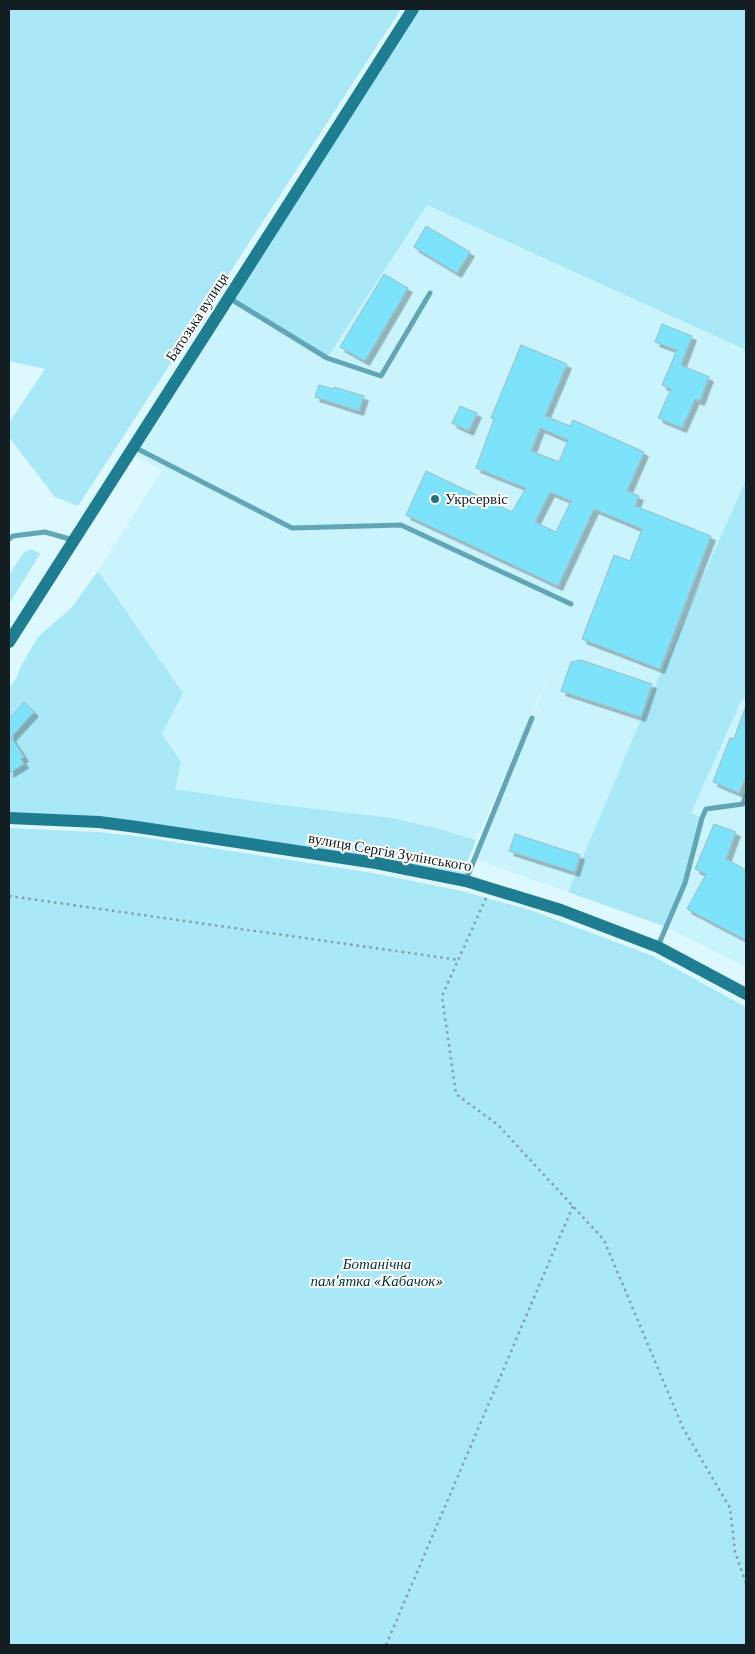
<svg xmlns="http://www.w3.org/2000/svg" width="755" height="1654" viewBox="0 0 755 1654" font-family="'Crimson Pro',serif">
<defs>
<filter id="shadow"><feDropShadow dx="4.5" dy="4.5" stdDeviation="0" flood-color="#0004"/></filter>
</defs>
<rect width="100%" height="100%" fill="#ddf8fe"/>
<g fill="#c9f4fe">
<polygon points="426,205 746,350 746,479 655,686 568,892 475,859 553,667 476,840 440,829 393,818 274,804 175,789 181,762 162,735 183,693 98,571 162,470 130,453 229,298 327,358"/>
<polygon points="742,699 746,701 746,967 666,927 701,817 691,813"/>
</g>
<g fill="#a9e8f7">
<polygon points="9,9 401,9 78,506 55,497 9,437 9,423 45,369 9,361"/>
<polygon points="413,9 746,9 746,350 427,205 327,358 229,298"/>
<polygon points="746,479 746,701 742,699 691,813 702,818 685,883 666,927 568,892 655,686"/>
<polygon points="32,549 40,554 9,604 9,575 24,552"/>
<polygon points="98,571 183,693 162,734 181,762 175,789 274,804 393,818 440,829 476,840 468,860 466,881 137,827 9,818 9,688 17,677 21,666 38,637 72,607"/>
<polygon points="9,828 98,832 136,836 373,873 462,891 530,910 653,956 746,1007 746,1645 9,1645"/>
</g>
<g fill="#7be3fb" stroke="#9dbcc4" fill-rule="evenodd" filter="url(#shadow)">
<polygon points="426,226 470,252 457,273 414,247"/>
<polygon points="384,274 408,288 365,361 340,347"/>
<polygon points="662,324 692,336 681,365 709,377 700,401 695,399 682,428 658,418 671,389 662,385 677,350 655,342"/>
<path d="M521,345L567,364L545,416L570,426L573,420L644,452L627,491L639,496L635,506L711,536L660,669L582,639L614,555L630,561L642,529L594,509L558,586L406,515L426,471L512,512L526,488L476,468L494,419L491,418ZM540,428L568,440L559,462L531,451ZM550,492L571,501L556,532L535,522Z"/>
<polygon points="319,385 333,389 334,387 364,396 359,411 315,397"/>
<polygon points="460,406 477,413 469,431 452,423"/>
<polygon points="581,660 652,684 641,717 561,691 571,662"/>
<polygon points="24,702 34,712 11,737 24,757 21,759 24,764 9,773 9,719"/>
<polygon points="745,708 746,776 739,793 713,782 730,738 734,739"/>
<polygon points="714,824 736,832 726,859 746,870 746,940 687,909 706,874 695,869"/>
<polygon points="515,834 580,855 575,872 509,851"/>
</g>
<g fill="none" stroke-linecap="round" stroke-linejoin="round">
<g stroke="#899ea3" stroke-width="2.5" stroke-dasharray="2.5 4" stroke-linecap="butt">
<polyline points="9,896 459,960"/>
<polyline points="486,898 442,996 456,1094 498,1125 604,1240 683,1428 730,1508 735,1552 746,1583"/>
<polyline points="386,1645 573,1206"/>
</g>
<g stroke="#62a6b6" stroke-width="5">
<polyline points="229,298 327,358 381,376 430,293"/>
<polyline points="134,447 292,528 401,525 571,604"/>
<polyline points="9,539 13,536 45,532 73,540"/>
<polyline points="466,880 532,718"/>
<polyline points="658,946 685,883 702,818 706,809 743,804 746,795"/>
</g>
<g stroke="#1e7d90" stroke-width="12">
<polyline points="9,642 413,9"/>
<polyline points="9,818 99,822 137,827 376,863 466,881 561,910 658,947 746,994"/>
</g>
</g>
<circle fill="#2a6f7e" stroke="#fff" stroke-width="2" cx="435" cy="499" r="5"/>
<g text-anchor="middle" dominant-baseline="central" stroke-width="4" stroke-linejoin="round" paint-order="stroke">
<g font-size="15" fill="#121e21" stroke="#fff">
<text transform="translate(197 317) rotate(-57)">Батозька вулиця</text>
<text transform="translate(390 852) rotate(10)">вулиця Сергія Зулінського</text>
</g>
<g font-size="15" fill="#121e21" stroke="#fff" text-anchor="start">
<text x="445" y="499">Укрсервіс</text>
</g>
<g font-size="15" font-style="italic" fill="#00333c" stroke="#fff">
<text x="377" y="1264">Ботанічна<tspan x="377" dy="17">пам'ятка «Кабачок»</tspan></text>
</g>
</g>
<rect width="755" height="1654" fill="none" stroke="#121e21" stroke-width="20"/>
</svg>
